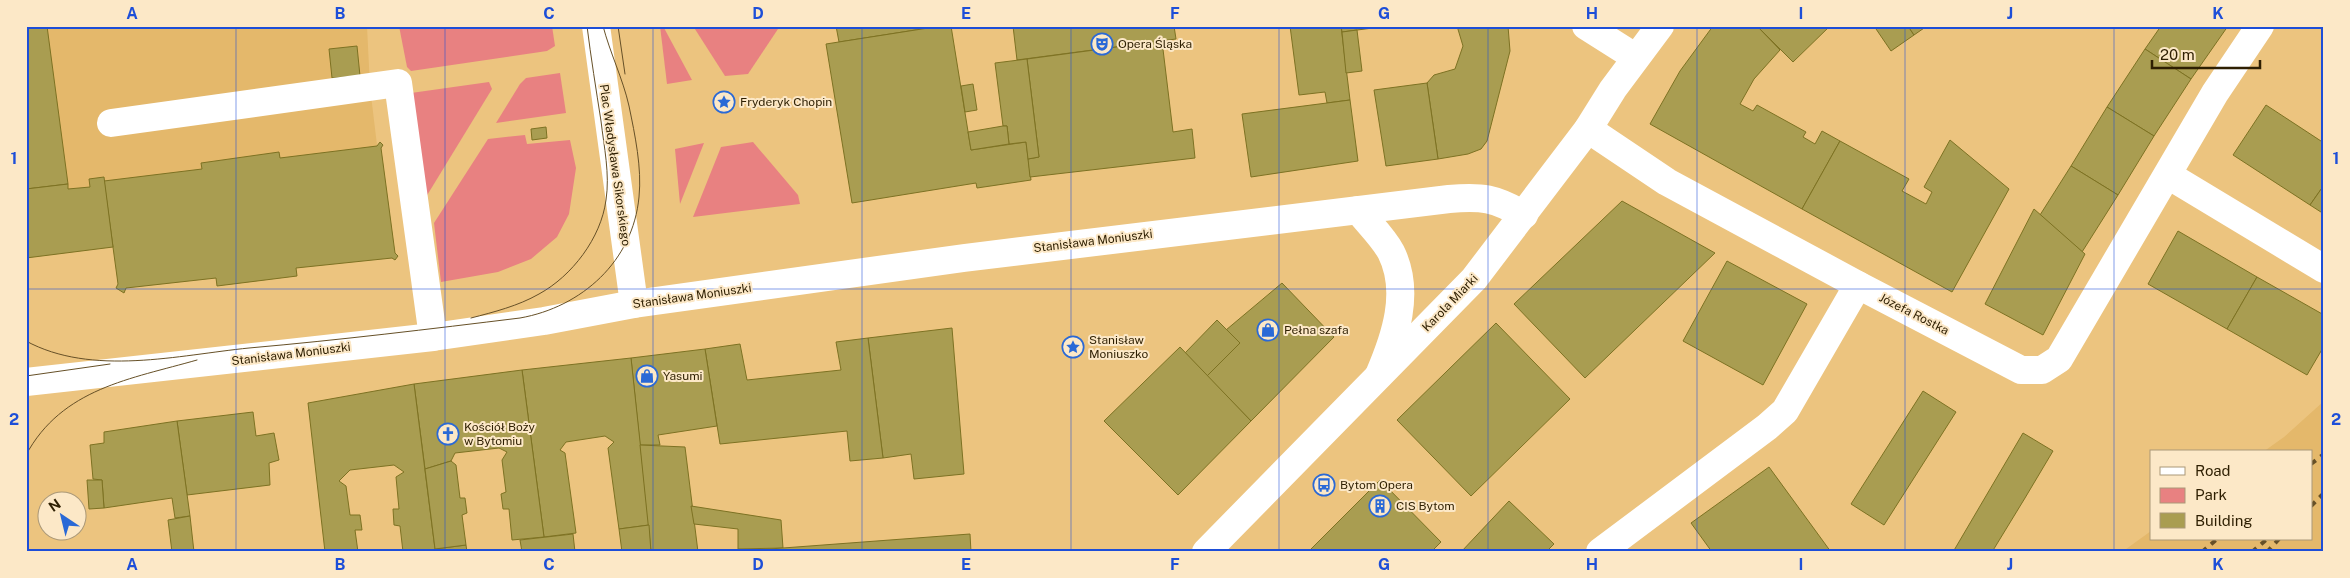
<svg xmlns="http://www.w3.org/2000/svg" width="2350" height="578" viewBox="0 0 2350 578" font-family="'Public Sans',sans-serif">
<rect width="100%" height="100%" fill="#ecc47f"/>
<g fill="#e4b86b">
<polygon points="26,26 367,26 370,87 377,145 380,142 383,145 381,148 395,253 398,256 395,260 391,258 296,268 297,276 217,286 216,278 126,288 124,293 116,288 118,284 113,247 26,258"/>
<polygon points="2324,401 2324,552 2122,552 2151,531 2151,539 2311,539 2311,452 2263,452 2284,437"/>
</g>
<g fill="#e88181">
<polygon points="399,26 552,26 555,46 547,51 411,71 407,67"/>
<polygon points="660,26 663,26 692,80 667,84"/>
<polygon points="693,26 780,26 748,74 725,76"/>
<polygon points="560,73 566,113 496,123 520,84 526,78"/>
<polygon points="489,82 492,89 426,197 411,93"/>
<polygon points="525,135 527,144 570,140 576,168 569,214 557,237 531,259 498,272 441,282 434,223 488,139"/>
<polygon points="753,142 798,195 800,204 693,217 721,147"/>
<polygon points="704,143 680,204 675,149"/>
</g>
<g fill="#a99d51" stroke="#7d7223">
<polygon points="26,26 47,26 68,184 26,189"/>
<polygon points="836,26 941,26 839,42"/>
<polygon points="941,26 951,26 971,150 1026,142 1031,180 977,188 976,183 852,203 826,44"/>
<polygon points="1013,26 1174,26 1176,39 1017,60"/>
<polygon points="1290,26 1341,26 1350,100 1327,103 1325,92 1299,95"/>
<polygon points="1341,26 1388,26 1342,32"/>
<polygon points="1457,26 1508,26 1510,51 1487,141 1481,149 1468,154 1438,159 1427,83 1434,75 1455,69 1463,46"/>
<polygon points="1713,26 1757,26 1780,50 1754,79 1740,104 1753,111 1757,105 1806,132 1803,137 1815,144 1822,131 1840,141 1802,209 1650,124 1680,71"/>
<polygon points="1757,26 1830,26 1793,62"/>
<polygon points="1874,26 1908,26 1914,35 1891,51"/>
<polygon points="1908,26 1927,26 1914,35"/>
<polygon points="2161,26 2228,26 2191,79 2145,49"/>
<polygon points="1357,30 1362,71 1346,73 1342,32"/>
<polygon points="1162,41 1173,132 1192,129 1195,158 1030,177 1028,159 1039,157 1027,59"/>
<polygon points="357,46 360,76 332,78 329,49"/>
<polygon points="2145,49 2191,79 2154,136 2107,107"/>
<polygon points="1027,59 1039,157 1028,159 1026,142 1009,144 1007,126 1003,126 995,63"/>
<polygon points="1427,83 1438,159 1386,166 1374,90"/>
<polygon points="973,84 977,110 965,112 961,86"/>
<polygon points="1350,100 1358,161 1251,177 1242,114"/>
<polygon points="2266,105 2324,143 2324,185 2310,205 2233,155"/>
<polygon points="2107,107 2154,136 2118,195 2071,166"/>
<polygon points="1003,126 1007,126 1009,144 971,150 968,132"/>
<polygon points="546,127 547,138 532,140 531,129"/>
<polygon points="1950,140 2009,189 1952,292 1802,209 1840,141 1909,179 1902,191 1926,204 1932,192 1924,187"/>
<polygon points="380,142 383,145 381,148 395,253 398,256 395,260 392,258 296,268 297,276 217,286 216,278 126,288 124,293 116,288 118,284 104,181 202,169 201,163 279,152 280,158 377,146"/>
<polygon points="2071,166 2118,195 2082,252 2040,215"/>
<polygon points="104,177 113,247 26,258 26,189 68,184 68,189 90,187 89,179"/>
<polygon points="2324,185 2324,214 2310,205"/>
<polygon points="1622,201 1715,253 1585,378 1514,304"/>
<polygon points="2034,209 2085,254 2043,335 1985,304"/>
<polygon points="2178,231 2257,277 2227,329 2148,284"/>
<polygon points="1727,261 1807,304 1763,385 1683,341"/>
<polygon points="2257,277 2324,315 2324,346 2307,375 2227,329"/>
<polygon points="1282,283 1334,337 1251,421 1207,376 1240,343 1226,330"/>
<polygon points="1217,320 1240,343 1207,376 1185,353"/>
<polygon points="1496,323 1570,399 1471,496 1397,420"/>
<polygon points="952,328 964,474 914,479 911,454 883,458 868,338"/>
<polygon points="868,338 883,458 850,461 847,431 720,444 705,349 740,344 747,380 841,370 836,342"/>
<polygon points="1180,347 1251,421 1178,495 1104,421"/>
<polygon points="705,349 717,426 658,435 660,445 640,445 631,358"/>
<polygon points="631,358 649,525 619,529 608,448 614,442 605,436 566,442 560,450 565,453 576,533 544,537 522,370"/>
<polygon points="522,370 544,537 512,540 509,509 503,509 501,494 506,492 502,460 507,452 499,448 455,453 451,461 425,469 414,384"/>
<polygon points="414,384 435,549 466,545 467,552 403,552 400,526 394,525 393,509 399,509 396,477 404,472 394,465 350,470 339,481 346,486 350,515 360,515 362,530 355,530 358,552 325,552 308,403"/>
<polygon points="1923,391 1956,412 1884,525 1851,504"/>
<polygon points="253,412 256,436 274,433 279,460 269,463 270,485 187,495 177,421"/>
<polygon points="177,421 190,516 175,518 172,498 104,508 102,480 93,479 90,445 104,443 104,432"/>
<polygon points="2023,433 2053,451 2025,498 1992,552 1953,552"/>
<polygon points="640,445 685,447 698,552 651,552"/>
<polygon points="451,461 456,465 460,498 465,498 467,513 462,515 466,545 435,549 425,469"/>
<polygon points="1769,467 1831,552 1712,552 1691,523"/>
<polygon points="87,480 102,480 104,508 89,509"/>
<polygon points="1380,480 1441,542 1431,552 1308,552"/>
<polygon points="1509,501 1554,544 1546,552 1461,552"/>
<polygon points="691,506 781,520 783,548 738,549 738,529 694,524"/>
<polygon points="190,516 194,552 172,552 168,520"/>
<polygon points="649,525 651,552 622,552 619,529"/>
<polygon points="573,534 575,552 522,552 520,540"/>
<polygon points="970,534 971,552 755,552 755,550 783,548"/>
</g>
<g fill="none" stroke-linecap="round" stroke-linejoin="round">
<g stroke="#fff" stroke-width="28">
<polyline points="596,26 634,304"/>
<polyline points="1586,26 1635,57"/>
<polyline points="111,123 398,83 433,337"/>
<polyline points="1588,129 1667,182 1858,285 2021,370 2042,370 2059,359 2215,93 2260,26"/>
<polyline points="2168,175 2324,269"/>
<path d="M1358,210C1368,223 1383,237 1391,252C1411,292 1395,338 1379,375"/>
<path d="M26,382L433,337L544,321L634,304L964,258L1449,199C1482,196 1495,198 1524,215"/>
<polyline points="1600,552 1767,427 1785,411 1858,285"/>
</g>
<polyline stroke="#fff" stroke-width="28" points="1206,552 1474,279 1588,129 1613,89 1660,26"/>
<g stroke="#665027" stroke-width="1">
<polyline points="618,26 625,74"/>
<path d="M471,318C494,312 518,306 539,294C572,276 601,238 606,200C610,174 604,147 601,121C596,89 591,58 587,26"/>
<path d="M26,341C92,377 179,355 249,348C340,340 430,329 520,318C582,307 633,261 639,197C642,168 635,135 629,106C623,79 610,53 603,26"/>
<polyline points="26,376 110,364"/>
<path d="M26,455C62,388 131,379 197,360"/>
</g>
<g stroke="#665027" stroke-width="4" stroke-dasharray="6 6" stroke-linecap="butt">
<polyline points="2311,464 2324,454"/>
<polyline points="2311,506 2324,493"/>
<polyline points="2202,552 2217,539"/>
<polyline points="2252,552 2267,539"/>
<polyline points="2267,552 2279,539"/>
</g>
</g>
<path fill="none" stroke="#1d4ed8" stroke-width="1" stroke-opacity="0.55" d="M236,26V552M445,26V552M653,26V552M862,26V552M1071,26V552M1279,26V552M1488,26V552M1697,26V552M1905,26V552M2114,26V552M26,289H2324"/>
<defs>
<g id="theatre-ring" transform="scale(1.125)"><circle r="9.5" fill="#fce8c7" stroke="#2a69d6" stroke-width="1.5"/><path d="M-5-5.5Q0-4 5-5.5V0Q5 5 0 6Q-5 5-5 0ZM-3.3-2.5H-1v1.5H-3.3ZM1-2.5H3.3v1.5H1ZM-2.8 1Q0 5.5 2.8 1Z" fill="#2a69d6"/></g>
<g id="sight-ring" transform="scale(1.125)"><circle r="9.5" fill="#fce8c7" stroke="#2a69d6" stroke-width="1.5"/><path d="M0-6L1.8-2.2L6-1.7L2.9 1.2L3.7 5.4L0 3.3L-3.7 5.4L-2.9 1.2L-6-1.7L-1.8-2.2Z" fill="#2a69d6"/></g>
<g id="shop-ring" transform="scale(1.125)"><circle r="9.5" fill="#fce8c7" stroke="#2a69d6" stroke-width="1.5"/><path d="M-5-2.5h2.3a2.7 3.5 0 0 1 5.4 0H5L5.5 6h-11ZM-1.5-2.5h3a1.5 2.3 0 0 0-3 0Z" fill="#2a69d6"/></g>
<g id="church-ring" transform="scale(1.125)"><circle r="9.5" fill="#fce8c7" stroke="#2a69d6" stroke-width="1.5"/><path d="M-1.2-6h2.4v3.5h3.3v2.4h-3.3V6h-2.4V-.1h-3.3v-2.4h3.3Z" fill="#2a69d6"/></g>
<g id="bus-ring" transform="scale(1.125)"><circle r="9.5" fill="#fce8c7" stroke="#2a69d6" stroke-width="1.5"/><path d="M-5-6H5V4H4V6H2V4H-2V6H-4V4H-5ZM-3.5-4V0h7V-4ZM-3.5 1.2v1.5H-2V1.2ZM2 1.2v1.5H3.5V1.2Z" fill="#2a69d6"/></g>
<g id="building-ring" transform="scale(1.125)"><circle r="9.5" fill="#fce8c7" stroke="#2a69d6" stroke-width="1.5"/><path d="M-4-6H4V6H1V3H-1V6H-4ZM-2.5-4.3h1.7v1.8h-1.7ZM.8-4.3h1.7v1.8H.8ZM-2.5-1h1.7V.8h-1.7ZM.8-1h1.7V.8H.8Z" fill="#2a69d6"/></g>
</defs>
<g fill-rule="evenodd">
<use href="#theatre-ring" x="1102" y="44"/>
<use href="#sight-ring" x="724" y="102"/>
<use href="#shop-ring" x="1268" y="330"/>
<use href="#sight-ring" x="1073" y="347"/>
<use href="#shop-ring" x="647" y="376"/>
<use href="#church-ring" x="448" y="434"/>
<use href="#bus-ring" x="1324" y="485"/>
<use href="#building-ring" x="1380" y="506"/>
</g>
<g text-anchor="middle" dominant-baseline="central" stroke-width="4" stroke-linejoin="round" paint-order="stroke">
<g font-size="12" fill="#2e1f02" stroke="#fce8c7" text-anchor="start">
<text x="1118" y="44">Opera Śląska</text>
<text x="740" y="102">Fryderyk Chopin</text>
<text x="1284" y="330">Pełna szafa</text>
<text x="1089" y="340">Stanisław<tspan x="1089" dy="14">Moniuszko</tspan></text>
<text x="663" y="376">Yasumi</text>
<text x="464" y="427">Kościół Boży<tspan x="464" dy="14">w Bytomiu</tspan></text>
<text x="1340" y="485">Bytom Opera</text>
<text x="1396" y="506">CIS Bytom</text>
</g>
<g font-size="12" fill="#2e1f02" stroke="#fce8c7">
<text transform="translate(615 165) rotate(82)">Plac Władysława Sikorskiego</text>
<text transform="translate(1093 241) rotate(-7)">Stanisława Moniuszki</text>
<text transform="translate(692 296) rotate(-8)">Stanisława Moniuszki</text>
<text transform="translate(1450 303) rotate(-46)">Karola Miarki</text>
<text transform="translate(1914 314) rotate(27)">Józefa Rostka</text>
<text transform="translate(291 354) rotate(-7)">Stanisława Moniuszki</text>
</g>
</g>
<rect width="2350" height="578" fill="none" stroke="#fce8c7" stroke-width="55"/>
<rect x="2150" y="450" width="162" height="90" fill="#fce8c7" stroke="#aa9878"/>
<rect x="2160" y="467" width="25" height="8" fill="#ffffff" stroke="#aa9878"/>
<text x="2195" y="476" font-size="15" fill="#2e1f02">Road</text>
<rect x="2160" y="488" width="25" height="15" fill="#e88181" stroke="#aa9878"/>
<text x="2195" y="500" font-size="15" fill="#2e1f02">Park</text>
<rect x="2160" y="513" width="25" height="15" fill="#a99d51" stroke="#aa9878"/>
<text x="2195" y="526" font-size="15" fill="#2e1f02">Building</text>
<g transform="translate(62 516) rotate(325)"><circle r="24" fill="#fce8c7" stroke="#aa9878"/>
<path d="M0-4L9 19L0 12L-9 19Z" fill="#2a69d6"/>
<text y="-8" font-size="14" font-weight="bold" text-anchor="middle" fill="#2e1f02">N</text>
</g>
<path d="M2152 60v8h108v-8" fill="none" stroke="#2e1f02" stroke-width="2.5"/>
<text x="2160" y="60" font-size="15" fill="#2e1f02" stroke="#fce8c7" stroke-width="4" paint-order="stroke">20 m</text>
<rect x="28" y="28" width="2294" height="522" fill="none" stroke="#1d4ed8" stroke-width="2"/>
<g font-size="16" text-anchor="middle" font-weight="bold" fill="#1d4ed8">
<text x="132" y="19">A</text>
<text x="340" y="19">B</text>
<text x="549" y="19">C</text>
<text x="758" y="19">D</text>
<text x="966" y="19">E</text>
<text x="1175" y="19">F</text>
<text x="1384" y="19">G</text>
<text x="1592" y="19">H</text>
<text x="1801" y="19">I</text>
<text x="2010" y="19">J</text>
<text x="2218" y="19">K</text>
<text x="14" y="164">1</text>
<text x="2336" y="164">1</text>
<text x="14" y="425">2</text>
<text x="2336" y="425">2</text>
<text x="132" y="570">A</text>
<text x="340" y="570">B</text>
<text x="549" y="570">C</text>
<text x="758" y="570">D</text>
<text x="966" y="570">E</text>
<text x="1175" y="570">F</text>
<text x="1384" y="570">G</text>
<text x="1592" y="570">H</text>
<text x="1801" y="570">I</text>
<text x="2010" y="570">J</text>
<text x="2218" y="570">K</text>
</g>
</svg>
